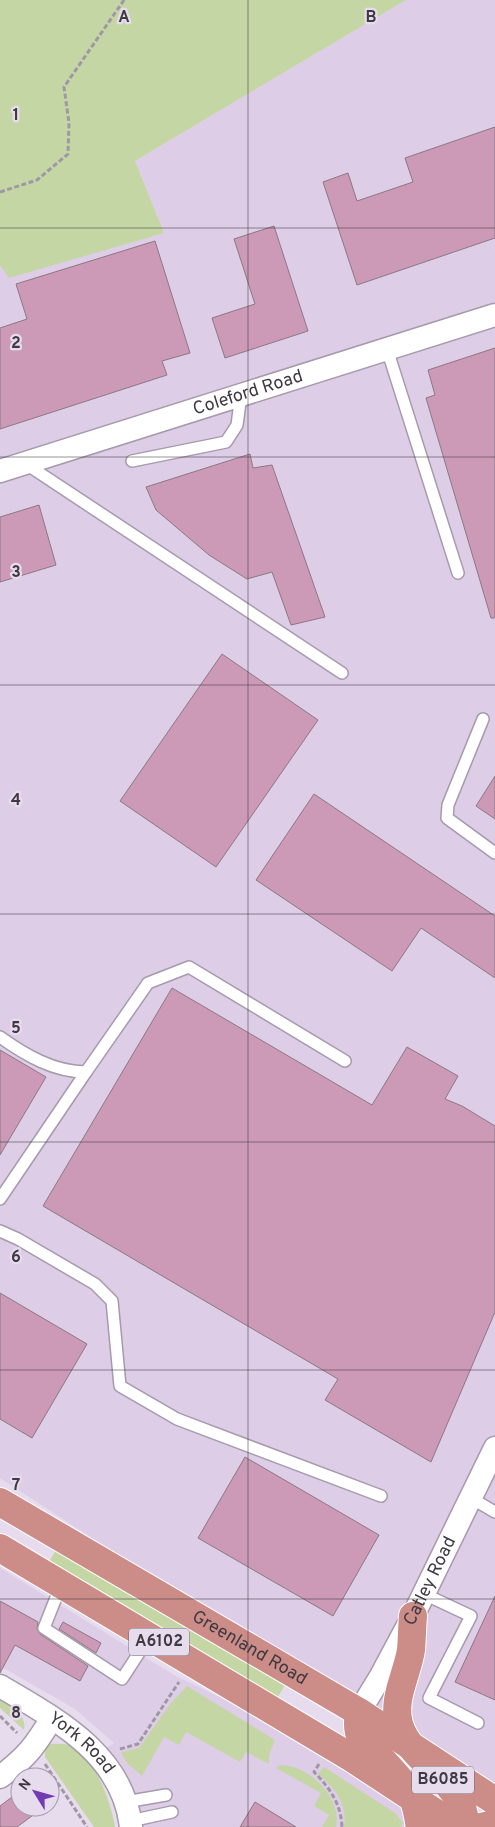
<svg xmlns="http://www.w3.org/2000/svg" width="495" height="1827" viewBox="0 0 495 1827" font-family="Overpass,sans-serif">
<rect width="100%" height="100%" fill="#e7dbee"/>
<g fill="#decde7">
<polygon points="406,0 495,0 495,1790 359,1712 0,1478 0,265 164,233 135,161"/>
<polygon points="0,1568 174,1675 487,1827 131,1827 97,1754 114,1743 75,1709 0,1666"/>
</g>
<g fill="#c5d6a5">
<polygon points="0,0 406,0 135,161 164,233 9,278 0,265"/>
<polygon points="56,1550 285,1685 276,1700 47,1565"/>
<polygon points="187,1686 275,1740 269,1755 269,1764 246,1752 240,1762 186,1732 179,1745 164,1737 142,1776 126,1762 121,1752 139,1748 170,1704"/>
<path d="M0,1694L14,1703C17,1712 27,1719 24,1730L0,1708Z"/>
<path d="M51,1744C57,1744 65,1743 71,1746C97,1762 110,1799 115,1827H94L45,1757V1747Z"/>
<path d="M280,1765C309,1765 342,1797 336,1827H322L329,1815L314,1806L321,1793L276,1768Z"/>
<path d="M324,1767L395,1813L403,1823L401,1827H344C348,1804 335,1788 318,1774Z"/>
</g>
<g fill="#cc99b7" stroke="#8b7883">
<polygon points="495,127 495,238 357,285 323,182 348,173 357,201 413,182 405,158"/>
<polygon points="274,226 308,331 225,358 212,318 255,304 234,239"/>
<polygon points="155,241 190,353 162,361 167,375 0,429 0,328 27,319 16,284"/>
<polygon points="495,348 495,618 491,618 426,398 435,395 428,370"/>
<polygon points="250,454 253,468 272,465 325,617 291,625 272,572 247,579 209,555 156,510 146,487"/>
<polygon points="39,505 56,565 0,582 0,517"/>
<polygon points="222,654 318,720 216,867 120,801"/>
<polygon points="495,776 495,819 476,806"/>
<polygon points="314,794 495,916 495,978 421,928 392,971 256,880"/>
<polygon points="172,988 372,1105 407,1047 458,1076 445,1099 462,1106 495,1126 495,1312 431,1462 325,1400 338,1379 43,1206"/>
<polygon points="0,1050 46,1077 0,1155"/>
<polygon points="0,1293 87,1344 32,1438 0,1419"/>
<polygon points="245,1457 379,1535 333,1616 198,1538"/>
<polygon points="495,1596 495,1700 455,1682"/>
<polygon points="0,1601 38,1622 37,1629 40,1634 88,1666 80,1681 15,1645 0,1673"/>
<polygon points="63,1622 101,1643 96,1653 59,1629"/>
<polygon points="20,1791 20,1807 44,1807 17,1827 0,1827 0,1806"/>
<polygon points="255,1802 296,1827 240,1827"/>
</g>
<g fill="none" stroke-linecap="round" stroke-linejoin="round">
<g stroke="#a69aac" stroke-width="14">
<g id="service">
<polyline points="387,349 458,573"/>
<polyline points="132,461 226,442 237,425 241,395"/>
<polyline points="26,464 342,673"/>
<polyline points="483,719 448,805 447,818 495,853"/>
<path d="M0,1037C25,1055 54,1072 86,1072L148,983L189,967L345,1061"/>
<polyline points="0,1199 86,1072"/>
<polyline points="0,1231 18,1239 95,1284 112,1301 120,1386 177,1419 381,1496"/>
<polyline points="471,1498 495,1512"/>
<polyline points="61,1585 44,1628 122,1679 150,1636"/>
<polyline points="424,1594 471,1616 429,1698 478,1723"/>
<polyline points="125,1802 166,1795"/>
<polyline points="130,1821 172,1812"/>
</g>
</g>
<g stroke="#a69aac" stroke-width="25">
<g id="minor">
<path id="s1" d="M0,471L495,315"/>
<path id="s2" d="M0,1686C56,1719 123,1754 131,1827"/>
<path id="s3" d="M359,1712L381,1676L413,1616L495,1448"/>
<path d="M0,1777C27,1757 35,1746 52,1718"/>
</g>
</g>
<g stroke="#fff" stroke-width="30">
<g id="trunk">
<path id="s4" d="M0,1502L359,1712L495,1801"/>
<polyline points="0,1548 352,1758 457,1827"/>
<path d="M413,1616C412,1627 412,1639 411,1650C407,1675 392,1699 399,1724C411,1765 467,1781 465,1827"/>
<path d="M359,1712C354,1742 367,1744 385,1763C394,1773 406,1785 412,1797C417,1805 418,1818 420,1827"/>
<polyline points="481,1827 495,1824"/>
</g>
</g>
<g stroke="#a097a5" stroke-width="3" stroke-dasharray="5 2.5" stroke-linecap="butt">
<polyline points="0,192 37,180 68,154 69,123 64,87 124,0"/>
<polyline points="0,1716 17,1733"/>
<polyline points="120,1749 138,1744 179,1682"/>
<polyline points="45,1764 87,1827"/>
<path d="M319,1764L314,1772C330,1788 341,1804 342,1827"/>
</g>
<use href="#service" stroke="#fff" stroke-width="11"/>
<use href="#minor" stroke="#fff" stroke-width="22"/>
<use href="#trunk" stroke="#cc8c87" stroke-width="28"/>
</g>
<path fill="none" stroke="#3f3a42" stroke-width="1" stroke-opacity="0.55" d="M248,0V1827M0,228H495M0,457H495M0,685H495M0,914H495M0,1142H495M0,1370H495M0,1599H495"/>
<g text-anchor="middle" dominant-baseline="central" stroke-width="4.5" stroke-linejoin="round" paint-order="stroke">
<g fill="#e7dbee" stroke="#716a76" stroke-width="1">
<rect x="129" y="1628.5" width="60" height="27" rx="4"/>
<rect x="412" y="1766.5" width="62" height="27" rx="4"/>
</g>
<g font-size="16" font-weight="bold" fill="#3f3a42">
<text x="159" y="1642">A6102</text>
<text x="443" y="1780">B6085</text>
</g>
<g font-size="18" fill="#3f3a42" stroke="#e7dbee">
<text stroke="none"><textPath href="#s1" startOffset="260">Coleford Road</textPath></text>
<text stroke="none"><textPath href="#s3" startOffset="149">Catley Road</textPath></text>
<text stroke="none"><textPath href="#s4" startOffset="289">Greenland Road</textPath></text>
<text stroke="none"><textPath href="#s2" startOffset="100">York Road</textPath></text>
</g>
</g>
<g font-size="16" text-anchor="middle" font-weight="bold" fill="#3f3a42" stroke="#e7dbee" stroke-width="4.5" stroke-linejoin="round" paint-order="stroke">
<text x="124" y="22">A</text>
<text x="371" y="22">B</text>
<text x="16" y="120">1</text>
<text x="16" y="348">2</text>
<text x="16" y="577">3</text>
<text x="16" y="805">4</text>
<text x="16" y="1033">5</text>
<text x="16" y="1262">6</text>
<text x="16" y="1490">7</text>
<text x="16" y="1718">8</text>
</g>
<g transform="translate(35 1792) rotate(307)"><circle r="24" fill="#e7dbee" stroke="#a49ba9"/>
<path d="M0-4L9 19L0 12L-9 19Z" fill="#723bb2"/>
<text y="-8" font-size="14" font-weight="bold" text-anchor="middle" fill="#3f3a42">N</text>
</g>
</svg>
